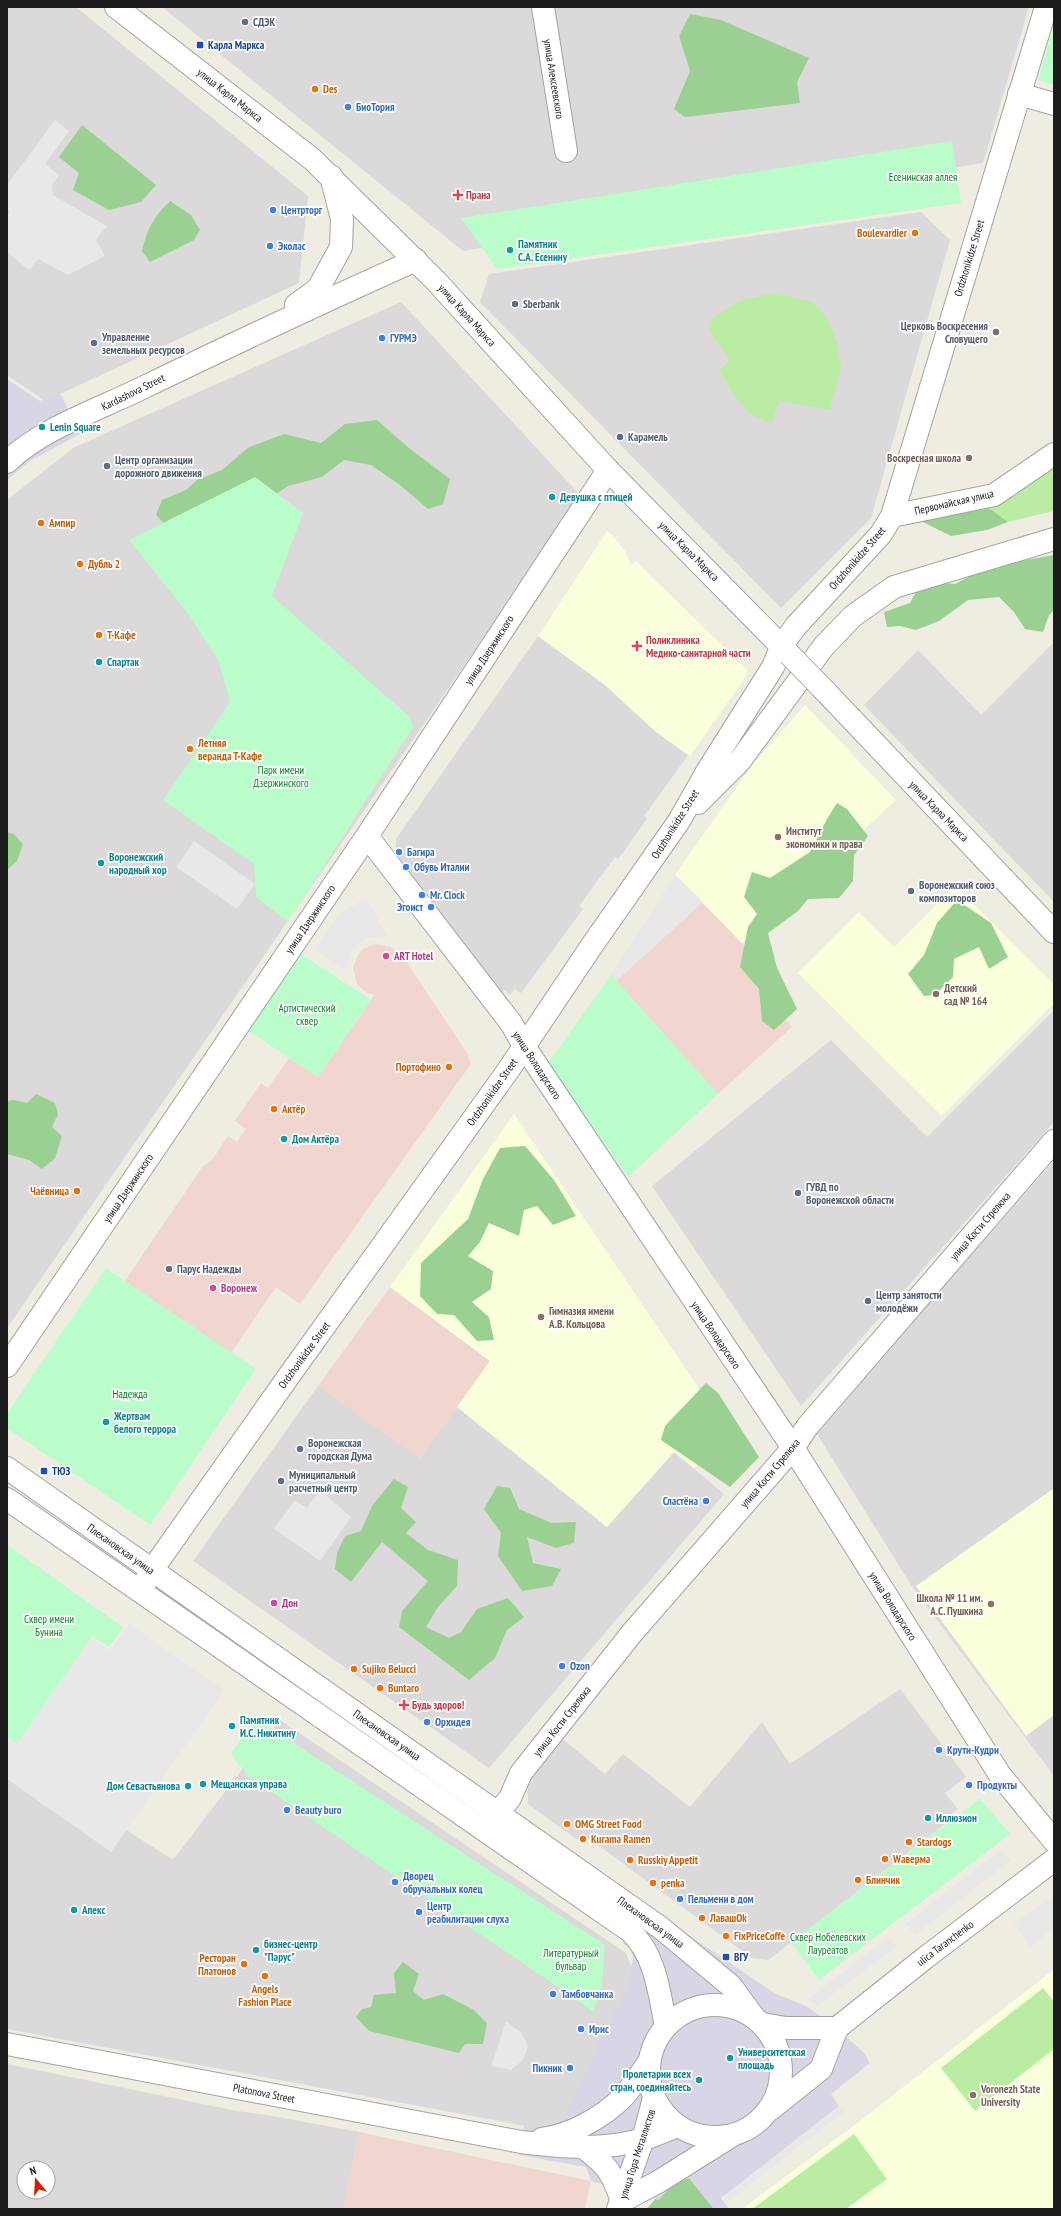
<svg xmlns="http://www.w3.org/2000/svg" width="1061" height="2216" viewBox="0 0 1061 2216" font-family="'PT Sans Narrow',sans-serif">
<rect width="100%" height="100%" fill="#efece1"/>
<g fill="#dbd9d9" fill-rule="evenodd">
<polygon points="7,7 76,7 308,196 299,283 45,401 7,375"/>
<polygon points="162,7 1029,7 983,163 463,251"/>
<polygon points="921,212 950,240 871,518 781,608 480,302 489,274"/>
<polygon points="401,302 581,496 7,1328 7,500 73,448"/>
<polygon points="538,636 605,685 656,732 688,755 644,816 647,819 618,859 615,857 579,906 583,909 521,993 515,989 510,995 504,990 501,994 396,863 396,839"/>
<polygon points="1054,642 1054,902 864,705 918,650 981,715"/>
<polygon points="1054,1010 1054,1122 801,1406 652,1186 831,1040 927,1137"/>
<polygon points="1054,1161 1054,1776 913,1588 815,1431"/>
<polygon points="318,1386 420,1458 457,1407 607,1527 674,1452 724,1494 489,1768 193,1561"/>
<polygon points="900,1689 966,1777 945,1793 958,1809 946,1818 949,1821 768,1960 752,1958 587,1837 582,1843 528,1804 527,1772 558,1735 605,1774 623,1754 690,1807 762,1722 790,1764"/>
<polygon points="280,1720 626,1953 632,1969 628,1987 558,2132 7,2029 7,1753 173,1860"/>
<path d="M7,2064L237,2111L267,2115L359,2132L343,2209H7ZM24,2168H48V2192H24Z"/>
</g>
<g fill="#f1d6cf">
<polygon points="703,902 790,995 776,1009 792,1027 718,1094 616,981"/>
<polygon points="375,944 391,947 405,960 467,1053 471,1064 300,1304 276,1287 231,1353 125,1281 203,1166 212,1160 228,1136 237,1142 246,1129 235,1121 261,1083 268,1088 289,1058 318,1077 374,995 366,992 357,984 353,967 358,955 363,949"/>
<polygon points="390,1287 490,1361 420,1458 318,1386"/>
<polygon points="359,2132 591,2181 585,2209 343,2209"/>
</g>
<g fill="#f8ffda">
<polygon points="607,531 613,535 625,551 631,566 636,561 747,670 747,675 690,756 656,732 605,685 538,636"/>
<polygon points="805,705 896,800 742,943 675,875 752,765"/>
<polygon points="955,886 1054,984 1054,1003 942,1116 798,973 859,912 894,947"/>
<polygon points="514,1114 730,1435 694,1468 674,1452 607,1527 457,1407 490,1361 390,1287"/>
<polygon points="1054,1488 1054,1715 1026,1736 916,1586"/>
<polygon points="1053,1970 1054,2209 742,2209 856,2124"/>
</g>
<g fill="#baeda3">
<path d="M774,293L813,302L826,317L837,342L841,368L830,410L780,401L771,423C743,416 734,393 719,370L730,361L709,330L711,320L739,301Z"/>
<polygon points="1054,464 1054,511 1008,522 992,510 976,504"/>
<polygon points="1043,1988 1054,2002 1054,2049 975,2111 941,2068"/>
<polygon points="854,2134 887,2179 846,2209 752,2209"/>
</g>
<g fill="#9ad193">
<polygon points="690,14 721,20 809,58 797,82 800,103 685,117 674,109 690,71 679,36"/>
<polygon points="82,125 156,185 141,202 109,210 73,190 79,173 59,157"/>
<path d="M170,201L191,215L200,230L194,240L150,262L142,251C147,228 154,217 170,201Z"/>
<polygon points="377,420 409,448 450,479 443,504 428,509 400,485 371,465 344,460 322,477 288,486 247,514 177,537 156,515 162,500 186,490 197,480 222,470 249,447 284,434 321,443 345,424"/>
<polygon points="976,504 992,510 1008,522 987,530 951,536 915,518"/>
<polygon points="1054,555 1054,610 1049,615 1043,632 1025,629 1014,612 999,597 968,600 939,621 916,630 900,626 887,627 884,612 910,603 917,590 937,582 955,584 980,571 1009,563"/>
<polygon points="837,803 847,809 868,836 854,855 853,881 839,898 808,899 798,911 768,933 777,968 797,1009 774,1030 762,1021 759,989 740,967 748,927 757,914 744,897 752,872 770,878 810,852 827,819"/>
<polygon points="7,832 14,834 23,844 17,861 7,870"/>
<polygon points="957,900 991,923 1008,957 989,969 979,947 954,959 953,977 935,995 924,996 908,974 924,955 937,923"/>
<polygon points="36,1094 55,1103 58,1114 52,1127 62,1136 55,1158 42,1169 29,1160 7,1154 7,1101 14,1100 27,1103"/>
<polygon points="525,1146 554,1180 576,1216 553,1225 537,1206 524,1210 519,1236 489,1223 480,1242 468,1256 493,1271 491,1289 472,1302 489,1317 494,1340 477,1341 454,1315 437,1314 420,1296 421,1263 468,1219 483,1179 500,1148"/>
<polygon points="706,1383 718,1393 759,1457 730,1487 661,1440 665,1426"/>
<polygon points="394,1479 408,1487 401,1508 416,1522 406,1533 428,1550 458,1560 457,1586 438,1607 426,1627 449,1638 461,1632 477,1609 508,1598 524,1617 507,1630 495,1658 469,1680 399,1627 402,1611 428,1581 382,1542 351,1582 335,1569 337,1553 345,1536 361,1531 372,1506"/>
<polygon points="497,1486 510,1488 519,1509 552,1523 576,1522 574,1543 556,1548 527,1537 533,1563 561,1569 552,1586 522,1591 498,1556 501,1533 484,1509"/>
<polygon points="403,1962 419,1974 413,1991 424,2000 443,1994 474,2010 487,2023 483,2044 465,2044 459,2053 369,2031 356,2017 362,2009 371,2007 374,1995 396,1993 394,1973"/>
<polygon points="689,2178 714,2209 647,2209 665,2187"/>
</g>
<g fill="#bafdcb">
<polygon points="1054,27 1054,85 1038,80"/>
<polygon points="952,141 961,203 497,269 461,218"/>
<polygon points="255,477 303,513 272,596 410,717 413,727 288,922 256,897 254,864 163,800 230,702 219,662 189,615 129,540"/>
<polygon points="296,951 371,1000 318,1077 244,1028"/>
<polygon points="611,975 718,1094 628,1177 548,1063"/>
<polygon points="106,1268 256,1369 150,1525 7,1428 7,1414"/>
<polygon points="7,1545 123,1627 109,1647 92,1636 17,1744 7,1737"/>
<polygon points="255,1718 605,1945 601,1994 593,2011 248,1776 231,1754"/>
<polygon points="980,1799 1010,1834 819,1980 791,1942"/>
</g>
<g fill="#e8e8e8">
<polygon points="55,120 69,131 45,164 59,175 52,185 53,195 107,226 96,240 105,256 68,275 38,259 29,270 7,252 7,215 10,212 7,210 7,185"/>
<polygon points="194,841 255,884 237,909 176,867"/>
<polygon points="675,875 703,902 616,981 611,975"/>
<polygon points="366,898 387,936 368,938 358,943 351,951 346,970 314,950 338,915"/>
<polygon points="320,1490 351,1517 320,1561 274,1529 295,1500 307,1508"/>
<polygon points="129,1624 224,1690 111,1852 7,1779 7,1737 17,1744 91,1638 110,1651"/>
<polygon points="999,1851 1011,1860 915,1935 906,1924"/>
<polygon points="1054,1896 1054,1928 1030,1947 1014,1924"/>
<polygon points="886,1939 897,1946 818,2005 808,1999"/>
<polygon points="506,2022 521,2032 528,2047 523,2060 511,2070 491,2066"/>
<polygon points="827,2090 844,2112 727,2202 710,2176"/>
</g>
<g fill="#d8d6e4">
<polygon points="7,379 40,401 60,393 80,434 30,461 7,480"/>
<polygon points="647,1907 776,1994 806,2006 837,2028 864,2053 870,2063 831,2094 839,2106 721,2198 729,2209 714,2209 684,2172 659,2200 591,2181 586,2167 519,2155 524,2126 542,2128 555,2125 564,2118 629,1981 633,1957 630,1949 623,1943"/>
</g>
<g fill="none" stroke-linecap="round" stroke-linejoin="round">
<g stroke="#a3a3a3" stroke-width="24">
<g id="minor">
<polyline points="116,7 312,159 436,281 608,470 789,654"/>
<polyline points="543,7 566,151"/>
<polyline points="1019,94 1054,104"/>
<polyline points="296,305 318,289 341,247 342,219 331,176"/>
<path d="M7,462C40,430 94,411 136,391C229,346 322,302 416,260"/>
<polyline points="892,516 994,495 1054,454"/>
<polyline points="825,691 1054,932"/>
<polyline points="698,803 739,762 824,646 853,616 894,587 1054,539"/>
<polyline points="367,836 511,1023 524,1046 793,1448 1000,1775 1054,1841"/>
<polyline points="7,1366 367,836 608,470"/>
<polyline points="7,1468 661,1928 731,1986 753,2016"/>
<path d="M7,1499L630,1931C656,1955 659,1993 666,2026"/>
<polyline points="140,1591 152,1570 291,1373 507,1072 593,944 679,821 708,770 773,667 782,645 796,626 881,534 892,516 1046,7"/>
<polyline points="484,1830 510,1798 521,1773 632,1633 793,1448 807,1427 1054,1141"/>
<circle cx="715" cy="2071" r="66"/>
<polyline points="762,2024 786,2028 837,2028"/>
<path d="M7,2044L521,2142C562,2147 604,2151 643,2139C655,2136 666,2130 678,2126"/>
<polyline points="771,2109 821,2069 837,2028 925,1958 1054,1860"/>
<path d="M542,2139C571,2135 602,2118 623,2097C633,2086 641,2073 649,2062"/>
<path d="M583,2147C608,2166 611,2171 622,2201"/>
<polyline points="622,2201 658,2182 733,2135"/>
<polyline points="618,2209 643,2139 654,2098"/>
</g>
</g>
<use href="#minor" stroke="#fff" stroke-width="22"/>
<g stroke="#a3a3a3" stroke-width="24" stroke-linecap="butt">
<polyline id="minor-bridge" points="789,654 825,691"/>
</g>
<use href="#minor-bridge" stroke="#fff" stroke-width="22"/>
</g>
<g fill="#5c6f8a" stroke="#fff" stroke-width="1.5">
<circle cx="245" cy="22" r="4"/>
<circle cx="515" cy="304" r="4"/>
<circle cx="94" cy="343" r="4"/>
<circle cx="620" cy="437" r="4"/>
<circle cx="107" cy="466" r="4"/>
<circle cx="911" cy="891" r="4"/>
<circle cx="798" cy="1193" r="4"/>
<circle cx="169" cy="1269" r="4"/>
<circle cx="868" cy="1301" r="4"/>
<circle cx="300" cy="1449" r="4"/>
<circle cx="281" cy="1481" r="4"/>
</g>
<g fill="#1a4fb4" stroke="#fff" stroke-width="1.5">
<rect x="196" y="41" width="8" height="8" rx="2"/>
<rect x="40" y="1467" width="8" height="8" rx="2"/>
<rect x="722" y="1953" width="8" height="8" rx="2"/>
</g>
<g fill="#e8710a" stroke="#fff" stroke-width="1.5">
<circle cx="315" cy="89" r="4"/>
<circle cx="915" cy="233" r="4"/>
<circle cx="41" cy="523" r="4"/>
<circle cx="80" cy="564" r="4"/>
<circle cx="99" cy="635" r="4"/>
<circle cx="190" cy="749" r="4"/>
<circle cx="449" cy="1067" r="4"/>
<circle cx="274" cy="1109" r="4"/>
<circle cx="77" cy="1191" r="4"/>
<circle cx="354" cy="1669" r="4"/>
<circle cx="380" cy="1688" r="4"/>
<circle cx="567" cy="1824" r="4"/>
<circle cx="583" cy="1839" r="4"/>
<circle cx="909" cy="1842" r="4"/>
<circle cx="885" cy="1859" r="4"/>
<circle cx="630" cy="1860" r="4"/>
<circle cx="858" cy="1880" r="4"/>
<circle cx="653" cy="1883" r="4"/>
<circle cx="702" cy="1918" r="4"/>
<circle cx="726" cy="1936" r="4"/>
<circle cx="244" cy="1964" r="4"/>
<circle cx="265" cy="1976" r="4"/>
</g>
<g fill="#3f7fe0" stroke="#fff" stroke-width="1.5">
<circle cx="348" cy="107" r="4"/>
<circle cx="273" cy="210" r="4"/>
<circle cx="270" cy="246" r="4"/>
<circle cx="382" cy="338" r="4"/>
<circle cx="399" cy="852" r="4"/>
<circle cx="406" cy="867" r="4"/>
<circle cx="422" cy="895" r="4"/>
<circle cx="431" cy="907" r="4"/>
<circle cx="706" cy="1501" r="4"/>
<circle cx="562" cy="1666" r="4"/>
<circle cx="427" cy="1722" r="4"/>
<circle cx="939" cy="1750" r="4"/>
<circle cx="969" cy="1785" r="4"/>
<circle cx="287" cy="1810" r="4"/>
<circle cx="395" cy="1882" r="4"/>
<circle cx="680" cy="1899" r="4"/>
<circle cx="419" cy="1912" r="4"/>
<circle cx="553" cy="1994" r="4"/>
<circle cx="581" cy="2029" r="4"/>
<circle cx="570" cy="2068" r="4"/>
</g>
<g fill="#e0444e" stroke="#fff" stroke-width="1.5">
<path d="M456 189h4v4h4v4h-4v4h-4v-4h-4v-4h4z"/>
<path d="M635 640h4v4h4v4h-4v4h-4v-4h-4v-4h4z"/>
<path d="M402 1699h4v4h4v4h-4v4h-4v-4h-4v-4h4z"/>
</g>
<g fill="#0f9aa8" stroke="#fff" stroke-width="1.5">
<circle cx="510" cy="250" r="4"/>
<circle cx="42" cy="427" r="4"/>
<circle cx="552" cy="497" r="4"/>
<circle cx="99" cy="662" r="4"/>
<circle cx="101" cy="863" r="4"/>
<circle cx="284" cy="1139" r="4"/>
<circle cx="106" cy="1422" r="4"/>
<circle cx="232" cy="1726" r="4"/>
<circle cx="203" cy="1784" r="4"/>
<circle cx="188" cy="1786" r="4"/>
<circle cx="928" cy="1818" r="4"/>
<circle cx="74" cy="1910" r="4"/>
<circle cx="256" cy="1950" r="4"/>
<circle cx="730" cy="2058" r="4"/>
<circle cx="699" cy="2080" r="4"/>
</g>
<circle fill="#6b7280" stroke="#fff" stroke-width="1.5" cx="996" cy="332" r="4"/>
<g fill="#8d6e63" stroke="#fff" stroke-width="1.5">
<circle cx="969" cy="458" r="4"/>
<circle cx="778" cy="837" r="4"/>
<circle cx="936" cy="994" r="4"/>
<circle cx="541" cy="1317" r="4"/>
<circle cx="991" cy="1604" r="4"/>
<circle cx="973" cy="2095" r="4"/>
</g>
<g fill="#d1479c" stroke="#fff" stroke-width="1.5">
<circle cx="386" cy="956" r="4"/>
<circle cx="213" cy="1288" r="4"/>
<circle cx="274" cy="1603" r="4"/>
</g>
<g text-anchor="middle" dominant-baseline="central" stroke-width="3.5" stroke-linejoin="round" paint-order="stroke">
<g font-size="11" font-weight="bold" fill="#4e5e75" stroke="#fff" text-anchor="start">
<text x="253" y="22">СДЭК</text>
<text x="523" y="304">Sberbank</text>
<text x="102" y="337">Управление<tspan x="102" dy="13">земельных ресурсов</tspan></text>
<text x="628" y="437">Карамель</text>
<text x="115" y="460">Центр организации<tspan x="115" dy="13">дорожного движения</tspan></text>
<text x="919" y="885">Воронежский союз<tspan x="919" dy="13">композиторов</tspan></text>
<text x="806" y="1187">ГУВД по<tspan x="806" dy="13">Воронежской области</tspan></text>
<text x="177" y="1269">Парус Надежды</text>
<text x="876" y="1295">Центр занятости<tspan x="876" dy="13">молодёжи</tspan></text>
<text x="308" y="1443">Воронежская<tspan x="308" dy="13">городская Дума</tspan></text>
<text x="289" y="1475">Муниципальный<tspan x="289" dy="13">расчетный центр</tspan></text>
</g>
<g font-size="11" font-weight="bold" fill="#164399" stroke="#fff" text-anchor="start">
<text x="208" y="45">Карла Маркса</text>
<text x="52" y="1471">ТЮЗ</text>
<text x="734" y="1957">ВГУ</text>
</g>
<g font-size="11" fill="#1c1c1c" stroke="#fff">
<text transform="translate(554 79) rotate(81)">улица Алексеевского</text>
<text transform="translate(230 95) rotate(38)">улица Карла Маркса</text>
<text transform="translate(969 258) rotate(-73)">Ordzhonikidze Street</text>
<text transform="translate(467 315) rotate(48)">улица Карла Маркса</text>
<text transform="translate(133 392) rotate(-26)">Kardashova Street</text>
<text transform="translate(954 502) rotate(-13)">Первомайская улица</text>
<text transform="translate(689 551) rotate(45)">улица Карла Маркса</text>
<text transform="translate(857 558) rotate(-49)">Ordzhonikidze Street</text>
<text transform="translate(489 650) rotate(-57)">улица Дзержинского</text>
<text transform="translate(939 811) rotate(46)">улица Карла Маркса</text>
<text transform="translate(675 824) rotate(-58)">Ordzhonikidze Street</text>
<text transform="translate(310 919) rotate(-56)">улица Дзержинского</text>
<text transform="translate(537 1065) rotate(57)">улица Володарского</text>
<text transform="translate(492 1092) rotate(-55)">Ordzhonikidze Street</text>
<text transform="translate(128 1188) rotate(-56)">улица Дзержинского</text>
<text transform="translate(980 1226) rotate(-49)">улица Кости Стрелюка</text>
<text transform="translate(716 1335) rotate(56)">улица Володарского</text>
<text transform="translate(304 1355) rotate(-54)">Ordzhonikidze Street</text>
<text transform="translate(770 1473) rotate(-50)">улица Кости Стрелюка</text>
<text transform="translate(121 1549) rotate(35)">Плехановская улица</text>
<text transform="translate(893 1606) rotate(58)">улица Володарского</text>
<text transform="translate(562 1721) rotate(-52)">улица Кости Стрелюка</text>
<text transform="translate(387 1735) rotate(35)">Плехановская улица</text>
<text transform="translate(651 1922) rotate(36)">Плехановская улица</text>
<text transform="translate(945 1943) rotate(-37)">ulica Taranchenko</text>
<text transform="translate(264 2093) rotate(11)">Platonova Street</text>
<text transform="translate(637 2154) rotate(-72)">улица Гора Металлистов</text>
</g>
<g font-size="11" font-weight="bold" fill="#c56008" stroke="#fff" text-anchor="start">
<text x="323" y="89">Des</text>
<text x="907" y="233" text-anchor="end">Boulevardier</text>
<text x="49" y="523">Ампир</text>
<text x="88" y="564">Дубль 2</text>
<text x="107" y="635">Т-Кафе</text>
<text x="198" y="743">Летняя<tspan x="198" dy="13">веранда Т-Кафе</tspan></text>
<text x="441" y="1067" text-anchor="end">Портофино</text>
<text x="282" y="1109">Актёр</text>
<text x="69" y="1191" text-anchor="end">Чаёвница</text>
<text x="362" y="1669">Sujiko Belucci</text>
<text x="388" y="1688">Buntaro</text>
<text x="575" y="1824">OMG Street Food</text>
<text x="591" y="1839">Kurama Ramen</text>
<text x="917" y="1842">Stardogs</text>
<text x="893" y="1859">Wаверма</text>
<text x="638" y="1860">Russkiy Appetit</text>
<text x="866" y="1880">Блинчик</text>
<text x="661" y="1883">penka</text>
<text x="710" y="1918">ЛавашOk</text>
<text x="734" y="1936">FixPriceCoffe</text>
<text x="236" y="1958" text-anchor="end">Ресторан<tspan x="236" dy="13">Платонов</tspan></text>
<text x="265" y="1989" text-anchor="middle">Angels<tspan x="265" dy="13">Fashion Place</tspan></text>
</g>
<g font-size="11" font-weight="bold" fill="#366cbe" stroke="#fff" text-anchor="start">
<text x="356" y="107">БиоТория</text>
<text x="281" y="210">Центрторг</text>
<text x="278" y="246">Эколас</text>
<text x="390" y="338">ГУРМЭ</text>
<text x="407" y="852">Багира</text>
<text x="414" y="867">Обувь Италии</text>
<text x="430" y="895">Mr. Clock</text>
<text x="423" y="907" text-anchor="end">Эгоист</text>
<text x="698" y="1501" text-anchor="end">Сластёна</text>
<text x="570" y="1666">Ozon</text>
<text x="435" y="1722">Орхидея</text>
<text x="947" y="1750">Крути-Кудри</text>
<text x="977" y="1785">Продукты</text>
<text x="295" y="1810">Beauty buro</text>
<text x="403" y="1876">Дворец<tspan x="403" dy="13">обручальных колец</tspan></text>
<text x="688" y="1899">Пельмени в дом</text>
<text x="427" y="1906">Центр<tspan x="427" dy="13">реабилитации слуха</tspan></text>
<text x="561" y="1994">Тамбовчанка</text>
<text x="589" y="2029">Ирис</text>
<text x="562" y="2068" text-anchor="end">Пикник</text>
</g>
<g font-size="11" fill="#058025" stroke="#fff">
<text x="923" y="177">Есенинская аллея</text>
<text x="281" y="770">Парк имени<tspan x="281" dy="13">Дзержинского</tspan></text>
<text x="307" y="1008">Артистический<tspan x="307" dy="13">сквер</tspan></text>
<text x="130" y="1394">Надежда</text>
<text x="49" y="1619">Cквер имени<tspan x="49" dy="13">Бунина</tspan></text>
<text x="828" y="1937">Сквер Нобелевских<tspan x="828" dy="13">Лауреатов</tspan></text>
<text x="571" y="1953">Литературный<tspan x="571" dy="13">бульвар</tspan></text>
</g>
<g font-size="11" font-weight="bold" fill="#be3a42" stroke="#fff" text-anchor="start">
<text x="466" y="195">Прана</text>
<text x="646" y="640">Поликлиника<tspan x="646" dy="13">Медико-санитарной части</tspan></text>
<text x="412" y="1705">Будь здоров!</text>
</g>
<g font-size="11" font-weight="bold" fill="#0d838f" stroke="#fff" text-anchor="start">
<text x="518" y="244">Памятник<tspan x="518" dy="13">С.А. Есенину</tspan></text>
<text x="50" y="427">Lenin Square</text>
<text x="560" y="497">Девушка с птицей</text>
<text x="107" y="662">Спартак</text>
<text x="109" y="857">Воронежский<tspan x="109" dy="13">народный хор</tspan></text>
<text x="292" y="1139">Дом Актёра</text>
<text x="114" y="1416">Жертвам<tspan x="114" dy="13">белого террора</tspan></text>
<text x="240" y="1720">Памятник<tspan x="240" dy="13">И.С. Никитину</tspan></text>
<text x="211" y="1784">Мещанская управа</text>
<text x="180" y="1786" text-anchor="end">Дом Севастьянова</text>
<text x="936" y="1818">Иллюзион</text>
<text x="82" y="1910">Апекс</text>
<text x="264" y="1944">бизнес-центр<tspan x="264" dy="13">"Парус"</tspan></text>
<text x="738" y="2052">Университетская<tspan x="738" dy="13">площадь</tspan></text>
<text x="691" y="2074" text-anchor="end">Пролетарии всех<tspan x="691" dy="13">стран, соединяйтесь</tspan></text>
</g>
<g font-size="11" font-weight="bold" fill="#5b616d" stroke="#fff" text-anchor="end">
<text x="988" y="326">Церковь Воскресения<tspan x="988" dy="13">Словущего</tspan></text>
</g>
<g font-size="11" font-weight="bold" fill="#785e54" stroke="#fff" text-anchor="start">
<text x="961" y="458" text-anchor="end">Воскресная школа</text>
<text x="786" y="831">Институт<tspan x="786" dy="13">экономики и права</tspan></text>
<text x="944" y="988">Детский<tspan x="944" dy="13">сад № 164</tspan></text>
<text x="549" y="1311">Гимназия имени<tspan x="549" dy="13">А.В. Кольцова</tspan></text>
<text x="983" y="1598" text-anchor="end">Школа № 11 им.<tspan x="983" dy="13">А.С. Пушкина</tspan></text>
<text x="981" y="2089">Voronezh State<tspan x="981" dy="13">University</tspan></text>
</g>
<g font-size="11" font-weight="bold" fill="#b23c85" stroke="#fff" text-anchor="start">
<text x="394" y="956">ART Hotel</text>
<text x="221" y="1288">Воронеж</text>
<text x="282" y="1603">Дон</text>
</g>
</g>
<rect width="1061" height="2216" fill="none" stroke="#1c1c1c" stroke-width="16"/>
<g transform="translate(36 2180) rotate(342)"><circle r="19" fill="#ffffff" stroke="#a4a4a4"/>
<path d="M0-3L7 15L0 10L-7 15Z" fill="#c92400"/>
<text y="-6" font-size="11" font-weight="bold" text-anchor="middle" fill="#1c1c1c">N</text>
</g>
</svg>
